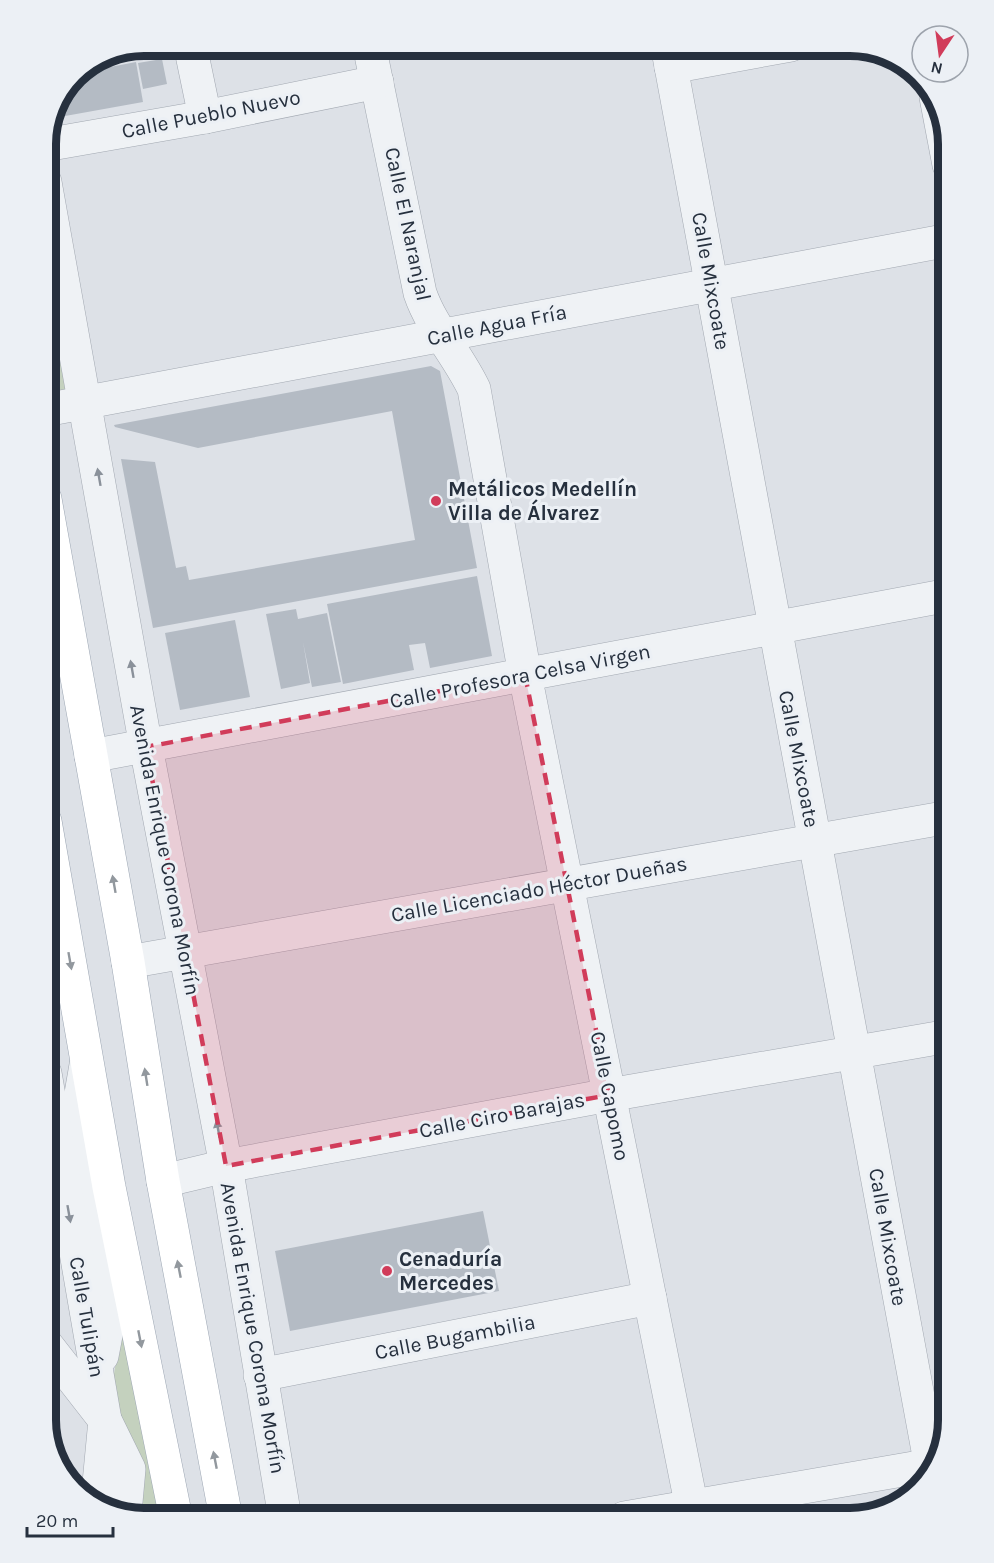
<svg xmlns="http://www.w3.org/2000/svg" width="994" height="1563" viewBox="0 0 994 1563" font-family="Karla,sans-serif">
<rect width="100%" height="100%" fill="#dde1e7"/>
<g fill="#c4d1be">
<polygon points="45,264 66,393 45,397"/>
<polygon points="126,1306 165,1518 138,1518 117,1424 113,1379"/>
</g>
<g fill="#b4bbc4">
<polygon points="162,59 167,84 143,89 138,63"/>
<polygon points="136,62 143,102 54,118 74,74"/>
<polygon points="431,366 440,371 477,568 153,628 121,459 155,462 176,568 186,566 189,580 415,540 392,411 198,448 115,427 114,425"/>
<polygon points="477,576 492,656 430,668 425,643 409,645 414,670 343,684 327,604"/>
<polygon points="296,609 298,619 327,613 341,682 312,687 303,642 310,683 281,689 266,614"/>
<polygon points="235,620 250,697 180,710 165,633"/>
<polygon points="483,1211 499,1291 290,1331 275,1251"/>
</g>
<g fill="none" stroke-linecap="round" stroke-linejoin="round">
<g stroke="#a2a8b1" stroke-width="34">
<g id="minor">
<polyline points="190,45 205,117"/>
<path d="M369,45L420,293C432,328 458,355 474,389L525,675L694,1518"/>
<polyline points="667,45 932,1472"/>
<polyline points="671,67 791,45"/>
<polyline points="936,97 949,165"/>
<polyline points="45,145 205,117 377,82"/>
<polyline points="45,182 146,747 226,1166 285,1518"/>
<polyline points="45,410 949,240"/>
<polyline points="91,756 949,595"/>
<polyline points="128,962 949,817"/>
<polyline points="86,1065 78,1111 113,1298 102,1356"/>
<polyline points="45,1073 105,1420 97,1504"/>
<polyline points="163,1181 226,1166 609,1095 949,1036"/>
<polyline points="45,1343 105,1420 129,1469 125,1513"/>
<polyline points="260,1375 650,1298"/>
<polyline points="624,1518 937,1464"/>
</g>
</g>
<g stroke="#9ca6b3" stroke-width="34">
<g id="major">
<polyline points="45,499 128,962 163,1181 226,1518"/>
<polyline points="45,821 109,1187 176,1518"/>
</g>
</g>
<use href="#minor" stroke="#eff2f5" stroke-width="33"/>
<use href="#major" stroke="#fff" stroke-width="33"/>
</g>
<defs><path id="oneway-solid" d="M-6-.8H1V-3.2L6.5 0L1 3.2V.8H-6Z" transform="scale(1.5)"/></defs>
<g fill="#8a919a">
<use href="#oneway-solid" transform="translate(99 477) rotate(-100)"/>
<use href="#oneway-solid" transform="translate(132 669) rotate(-100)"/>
<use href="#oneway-solid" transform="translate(218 1129) rotate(-101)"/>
<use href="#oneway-solid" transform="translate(69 1214) rotate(80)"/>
</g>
<g fill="#92989e">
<use href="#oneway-solid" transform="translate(114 884) rotate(-100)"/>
<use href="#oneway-solid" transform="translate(70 961) rotate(80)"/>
<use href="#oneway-solid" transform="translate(146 1077) rotate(-99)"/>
<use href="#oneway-solid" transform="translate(179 1269) rotate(-101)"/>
<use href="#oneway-solid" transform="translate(140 1339) rotate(79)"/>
<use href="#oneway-solid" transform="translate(215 1460) rotate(-101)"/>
</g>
<path fill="#d13c5a" fill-opacity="0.2" stroke="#d13c5a" stroke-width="4.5" stroke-dasharray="12 8" stroke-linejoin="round" d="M525,675L609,1095L226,1166L146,747Z"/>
<g fill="#d13c5a" stroke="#ecf0f5" stroke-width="2">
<circle cx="436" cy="501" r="6"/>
<circle cx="387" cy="1271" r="6"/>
</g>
<g text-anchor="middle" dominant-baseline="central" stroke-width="6" stroke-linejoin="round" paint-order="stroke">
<g font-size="21" fill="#26303e" stroke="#ecf0f5">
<text transform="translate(211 114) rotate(-11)">Calle Pueblo Nuevo</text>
<text transform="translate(408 224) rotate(78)">Calle El Naranjal</text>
<text transform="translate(711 281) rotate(80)">Calle Mixcoate</text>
<text transform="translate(497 325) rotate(-11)">Calle Agua Fría</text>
<text transform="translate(520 676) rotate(-11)">Calle Profesora Celsa Virgen</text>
<text transform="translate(799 759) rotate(79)">Calle Mixcoate</text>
<text transform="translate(165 850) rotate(79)">Avenida Enrique Corona Morfín</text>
<text transform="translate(539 889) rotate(-10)">Calle Licenciado Héctor Dueñas</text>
<text transform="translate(610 1096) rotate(79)">Calle Capomo</text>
<text transform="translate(502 1115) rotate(-11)">Calle Ciro Barajas</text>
<text transform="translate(888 1237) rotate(80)">Calle Mixcoate</text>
<text transform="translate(87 1317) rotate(80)">Calle Tulipán</text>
<text transform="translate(253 1328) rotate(80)">Avenida Enrique Corona Morfín</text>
<text transform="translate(455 1337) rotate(-11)">Calle Bugambilia</text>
</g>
<g font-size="21" font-weight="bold" fill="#26303e" stroke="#ecf0f5" text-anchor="start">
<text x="448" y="489">Metálicos Medellín<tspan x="448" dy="24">Villa de Álvarez</tspan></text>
<text x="399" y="1259">Cenaduría<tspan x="399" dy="24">Mercedes</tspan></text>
</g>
</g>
<path d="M0 0H994V1563H0ZM144 56H850A88 88 0 0 1 938 144V1420A88 88 0 0 1 850 1508H144A88 88 0 0 1 56 1420V144A88 88 0 0 1 144 56Z" fill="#ecf0f5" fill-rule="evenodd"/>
<path fill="none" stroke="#26303e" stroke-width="8" d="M144 56H850A88 88 0 0 1 938 144V1420A88 88 0 0 1 850 1508H144A88 88 0 0 1 56 1420V144A88 88 0 0 1 144 56Z"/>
<g transform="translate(940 54) rotate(193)"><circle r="28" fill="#ecf0f5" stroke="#9da3ac" stroke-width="1.5"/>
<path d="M0-4.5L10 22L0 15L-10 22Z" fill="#d13c5a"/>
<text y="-9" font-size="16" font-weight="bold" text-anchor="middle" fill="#26303e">N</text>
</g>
<path d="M27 1527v9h86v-9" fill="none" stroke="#26303e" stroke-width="3"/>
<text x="36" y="1527" font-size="18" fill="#26303e" stroke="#ecf0f5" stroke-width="4.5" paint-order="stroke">20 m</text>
</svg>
